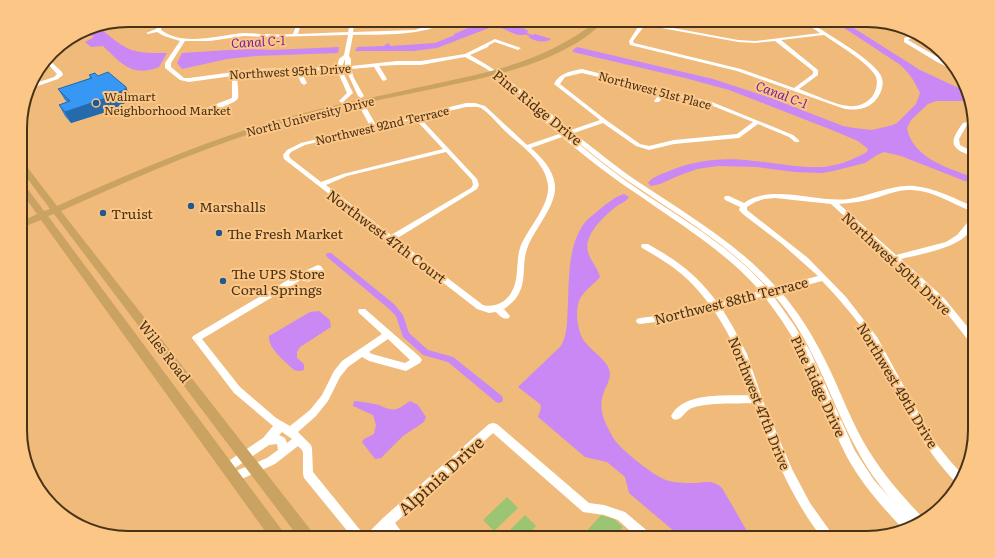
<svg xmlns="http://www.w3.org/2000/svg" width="995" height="558" viewBox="0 0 995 558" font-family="Literata,serif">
<rect width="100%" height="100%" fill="#efba7a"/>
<g fill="#9bc473">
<polygon points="507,497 518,508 494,531 483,520"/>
<polygon points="525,515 536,526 525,538 502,538"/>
<polygon points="601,515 614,519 623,527 613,538 591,538 585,533"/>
</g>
<g fill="#c988f4">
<path d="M832,20H841L920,70L965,91L968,101H936L928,104L911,120L907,128C912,158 950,169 975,178V185L901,156L884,152L877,155L865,163L833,171L822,173L794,172L757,167L718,166L697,169L678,176L660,184L651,186L648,183C652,177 662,174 669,171C695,160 725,157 754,161C776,163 798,168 821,167C838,166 852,160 867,152L868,149L858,141L832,130L729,90L685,78L573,52V50L577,47L713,79L771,98L843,126L854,128L872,130L893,125L897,123L916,104L920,93C915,82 908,71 899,64Z"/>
<path d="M496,21L508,23L525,29L528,31L527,33L532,35L535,34L551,39C544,44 535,41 528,37L530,36C525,34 524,35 520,35C511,34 503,27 494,26L437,48L413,51H355L357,47L384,46L388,43L391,46L435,43L455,35L454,34L482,22Z"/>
<path d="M97,26C126,49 128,54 167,53L159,67C132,78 121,63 103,46L91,47L85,42L94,37L93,36L76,35L87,28Z"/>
<polygon points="339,47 338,53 256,56 227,59 182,69 177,63 182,53 244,49 272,50"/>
<path d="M624,194L629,197C626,202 621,203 617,206C605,215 583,235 588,252C590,260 598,268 600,277C594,284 586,289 581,297C574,308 577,330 584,341C591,350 601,356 607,365C615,378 604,386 602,399C599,413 607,427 614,439C621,450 656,478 669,481C677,483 688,483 696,483C707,482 713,480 722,488L751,538H682L629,493L625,477L607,462L585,457L538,417L541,408L540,404L518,387L561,346C568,334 567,318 568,304C569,277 568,243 586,221C590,217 596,213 600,209C608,203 614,197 624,194Z"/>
<path d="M319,311L330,320L331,327L300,347L297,352V358L304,364V370L299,371L294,370C285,361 268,349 269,336L310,312Z"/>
<path d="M354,401C358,401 376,404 379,405C393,412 396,411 410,401L418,405L426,417L424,422L403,436L381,458L375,459L362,442L364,439L374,434L376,425L373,415L353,406Z"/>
</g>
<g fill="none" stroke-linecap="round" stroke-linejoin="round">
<polygon fill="#c988f4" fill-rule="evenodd" points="327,253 331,253 394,304 403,315 409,333 428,350 453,357 502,396 503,399 502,402 499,403 496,402 448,362 423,355 403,337 396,316 388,308 327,257 326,255"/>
<g fill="#fff" fill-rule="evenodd">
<path d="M159,20H163L161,30C184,47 217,35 244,33C252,33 260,34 268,34C277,35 285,34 293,34L298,20H302L298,34L348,32L351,20H355L353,32L415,30L443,20H449C424,37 383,34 353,35L349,56L351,59V66L397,61H421L465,54L495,39L521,48L518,50L495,42L489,45L488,47L470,55C507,75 538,104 571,130L600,120L554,84C559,73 571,71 582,69L712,102L793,135L799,140V142H795L789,137L758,124L739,138L674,144L649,150L636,146L603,123L574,133C596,150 617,168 640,183C688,215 738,244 776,287L818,276L782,244L744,215L739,210L740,207L725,200L724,198L725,196H729L744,203C773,183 815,203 849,199C870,196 893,184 914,186C936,188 955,199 975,207V212C952,205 933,189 908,190C898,190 888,194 879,197C866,201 853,203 839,204L896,255L946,242L957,235L972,217H975C975,247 923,253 901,259L944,298L975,336V346L972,345L938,302L831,204L775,198L764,199L755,202L747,207V210L808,258L846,297L877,337L917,410L938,446L951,462L963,475L961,484L958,485C943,469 930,453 919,434C902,404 889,370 870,340C857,319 839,299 822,281L781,292C798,312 812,334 824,358C838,385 848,414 863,441C879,470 902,496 925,520L921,523L915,525L913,524L914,526L903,529C882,507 862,484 847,457C831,427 821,394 806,363C795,339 780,317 764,296L721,307L733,327L747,354L763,401L792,469L810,503L835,538H822C791,498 772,450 754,403C738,404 703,402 690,409C684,412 681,422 673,419L671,416C683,391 728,396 751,395C749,387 747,379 744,371C737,349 726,329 713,309L671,320L640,324L637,323L636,321L637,319L640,318L671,314L709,304C688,276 672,265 642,248L641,246L642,244H648C679,262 695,273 717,302L760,291C727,253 684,227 643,198C615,180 588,159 562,137L531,148C542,158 553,169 555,185C557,206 534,229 527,249C522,263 526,278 520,291C517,299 511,304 504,309L510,316L509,318C503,320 500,316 496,312L489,313L477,309L284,159L283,155L287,150L301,143L370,126L357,102L360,100L363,102L376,125L466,103H475L485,106L527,145L559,134L536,114V112H540L565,132L504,81L485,68L465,57L421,65H397L379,66L387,79L384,81L382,80L374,67L351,69L354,78L364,96L361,98L358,96L346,70H342L353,93L342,103L339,101L347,93L337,70L301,71L307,83L304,85L301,83L296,71L256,73L237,75C237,81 239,95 238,98C236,104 210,111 203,113L201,112V110L232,98V76L189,82L180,80L165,68V63L180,41L164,36L157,32L148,34L146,33L156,29ZM348,35L344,55L339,59L337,67L256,69L189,78H184L171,67V63L185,41H210L244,36L269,37ZM345,59V66L342,67ZM582,73L661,92L654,101L655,102H659L666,94L708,104L753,122L737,134L674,140L649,146L640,144L606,120L560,84L565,77ZM466,107C471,107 477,106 481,108C488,112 499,125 505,131C521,146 545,161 548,185C550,205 529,227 521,245C515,260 520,279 511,293C505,303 494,308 483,305L396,239L477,189L479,185L477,179L420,118ZM415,119L443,149L343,174L321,182L290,158L289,155L291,152L305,145ZM568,135H569C590,152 611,170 634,185C681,217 731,246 769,289H768C733,249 689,223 645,194C618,176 593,156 568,135ZM446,152L472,180L473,185L471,188L391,235L326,185L347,176ZM772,294H773C814,341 827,393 855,446C868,472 886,494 905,515L874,480L855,451L810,351L794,325Z"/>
<polygon points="535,20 552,20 546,22"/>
<path d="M622,20L642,22L644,20H648L646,23L738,40L755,41L820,33L801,20H806C824,32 869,57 880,74C886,83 881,95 874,102C865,110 853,111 842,108L737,71L630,45L629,41L640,24ZM645,25L738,42L755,43L775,41L813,71V74L794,88L741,69L634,43L633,41ZM824,35C837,44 867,62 875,75C879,82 876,92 871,98C865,104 857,107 849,106C835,105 813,94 799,89L818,75V70L781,40Z"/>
<polygon points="916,33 920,34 908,40 957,68 958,72 937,62 904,42 904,38"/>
<polygon points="48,59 62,72 63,75 58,79 29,89 30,85 54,77 57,74 45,61"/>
<path d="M975,120V124L967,125L959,139L960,145L975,153V157C950,149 948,143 963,123Z"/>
<path d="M318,265L321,266L325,272C319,279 309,284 301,280L202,339L240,387L276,418L290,426L310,410L322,395L334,371L342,361L382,334L359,313L358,311L359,309H365L420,357L422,360L420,363L406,371L369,361L362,357L348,367L340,377L328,401L316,416L298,432L311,445L312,448L313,472L365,536L383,518L489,424L493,423L497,424L589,503L604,505L625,512L651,534L653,538H638L618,520L604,515L583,512L493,433L395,523L406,538H393L386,530L378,538H353L304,478L303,474V453L302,450L298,446L275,464L235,482L231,481L230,477L231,473L267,458L278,450L277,444L269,445L232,470L228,472L224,470L223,467L224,464L263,438L273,426L234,393L192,338L193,336L298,274ZM388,339L410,360L405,363L372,354L369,352ZM282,432L292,439L287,443L285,438L279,435Z"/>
</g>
<path fill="#caa362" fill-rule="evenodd" d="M598,20H605C562,66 478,79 418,92C369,102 320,112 271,127C199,149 130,180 61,211L313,533L315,538H299L54,214L48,216L284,533L286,538H270L41,220L21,228V222L37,214L21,192V183L24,184L44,211L50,209L21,170V163H24L57,206C131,173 206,140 285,118C329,106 375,97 420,87C486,73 544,63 598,20Z"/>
</g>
<polygon fill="#2e83d2" points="89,75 98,76 126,87 131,99 131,100 109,111 71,123 65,116 59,105 67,102 65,100 58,89 90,78"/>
<polygon fill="#266aab" points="126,87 131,99 131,100 109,111 71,123 65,112"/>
<polygon fill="#3698f4" stroke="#266aab" points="108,72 126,87 126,89 103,99 65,112 59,105 70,101 58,89 92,78 89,75 95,73 98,76"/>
<g fill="#1f5990" stroke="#fcc686" stroke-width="1.5">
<circle cx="96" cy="103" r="4"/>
<circle cx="191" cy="206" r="4"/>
<circle cx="103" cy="213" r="4"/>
<circle cx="219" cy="233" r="4"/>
<circle cx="223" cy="281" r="4"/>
</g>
<g text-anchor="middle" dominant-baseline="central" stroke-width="4" stroke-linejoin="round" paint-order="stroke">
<g font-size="12" fill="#483318" stroke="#fcc686">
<text transform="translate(290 71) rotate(-3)">Northwest 95th Drive</text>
<text transform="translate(655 90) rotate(15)">Northwest 51st Place</text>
<text transform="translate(310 116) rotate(-14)">North University Drive</text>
<text transform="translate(382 125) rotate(-13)">Northwest 92nd Terrace</text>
</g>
<g font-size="12" fill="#483318" stroke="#fcc686" text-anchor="start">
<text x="104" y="96">Walmart<tspan x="104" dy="14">Neighborhood Market</tspan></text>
</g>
<g font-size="13" font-style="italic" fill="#7622a1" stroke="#fcc686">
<text transform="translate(258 41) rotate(-3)">Canal C-1</text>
<text transform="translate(782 94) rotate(21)">Canal C-1</text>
</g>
<g font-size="14" fill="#483318" stroke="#fcc686">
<text transform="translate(538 107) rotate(39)">Pine Ridge Drive</text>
<text transform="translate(387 236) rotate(37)">Northwest 47th Court</text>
<text transform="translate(897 263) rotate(43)">Northwest 50th Drive</text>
<text transform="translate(731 300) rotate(-14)">Northwest 88th Terrace</text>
<text transform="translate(165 351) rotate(52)">Wiles Road</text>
<text transform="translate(898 385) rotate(59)">Northwest 49th Drive</text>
<text transform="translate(819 386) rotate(65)">Pine Ridge Drive</text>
<text transform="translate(760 403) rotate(68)">Northwest 47th Drive</text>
</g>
<g font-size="14" fill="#483318" stroke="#fcc686" text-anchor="start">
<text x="199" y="206">Marshalls</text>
<text x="111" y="213">Truist</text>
<text x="227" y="233">The Fresh Market</text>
<text x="231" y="273">The UPS Store<tspan x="231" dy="16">Coral Springs</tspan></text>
</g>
<g font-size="17" fill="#483318" stroke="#fcc686">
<text transform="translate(440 475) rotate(-42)">Alpinia Drive</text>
</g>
</g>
<path d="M0 0H995V558H0ZM128 27H867A101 101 0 0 1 968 128V430A101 101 0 0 1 867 531H128A101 101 0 0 1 27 430V128A101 101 0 0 1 128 27Z" fill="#fcc686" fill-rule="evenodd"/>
<path fill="none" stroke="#483318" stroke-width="2" d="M128 27H867A101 101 0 0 1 968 128V430A101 101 0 0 1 867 531H128A101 101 0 0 1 27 430V128A101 101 0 0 1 128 27Z"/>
</svg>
